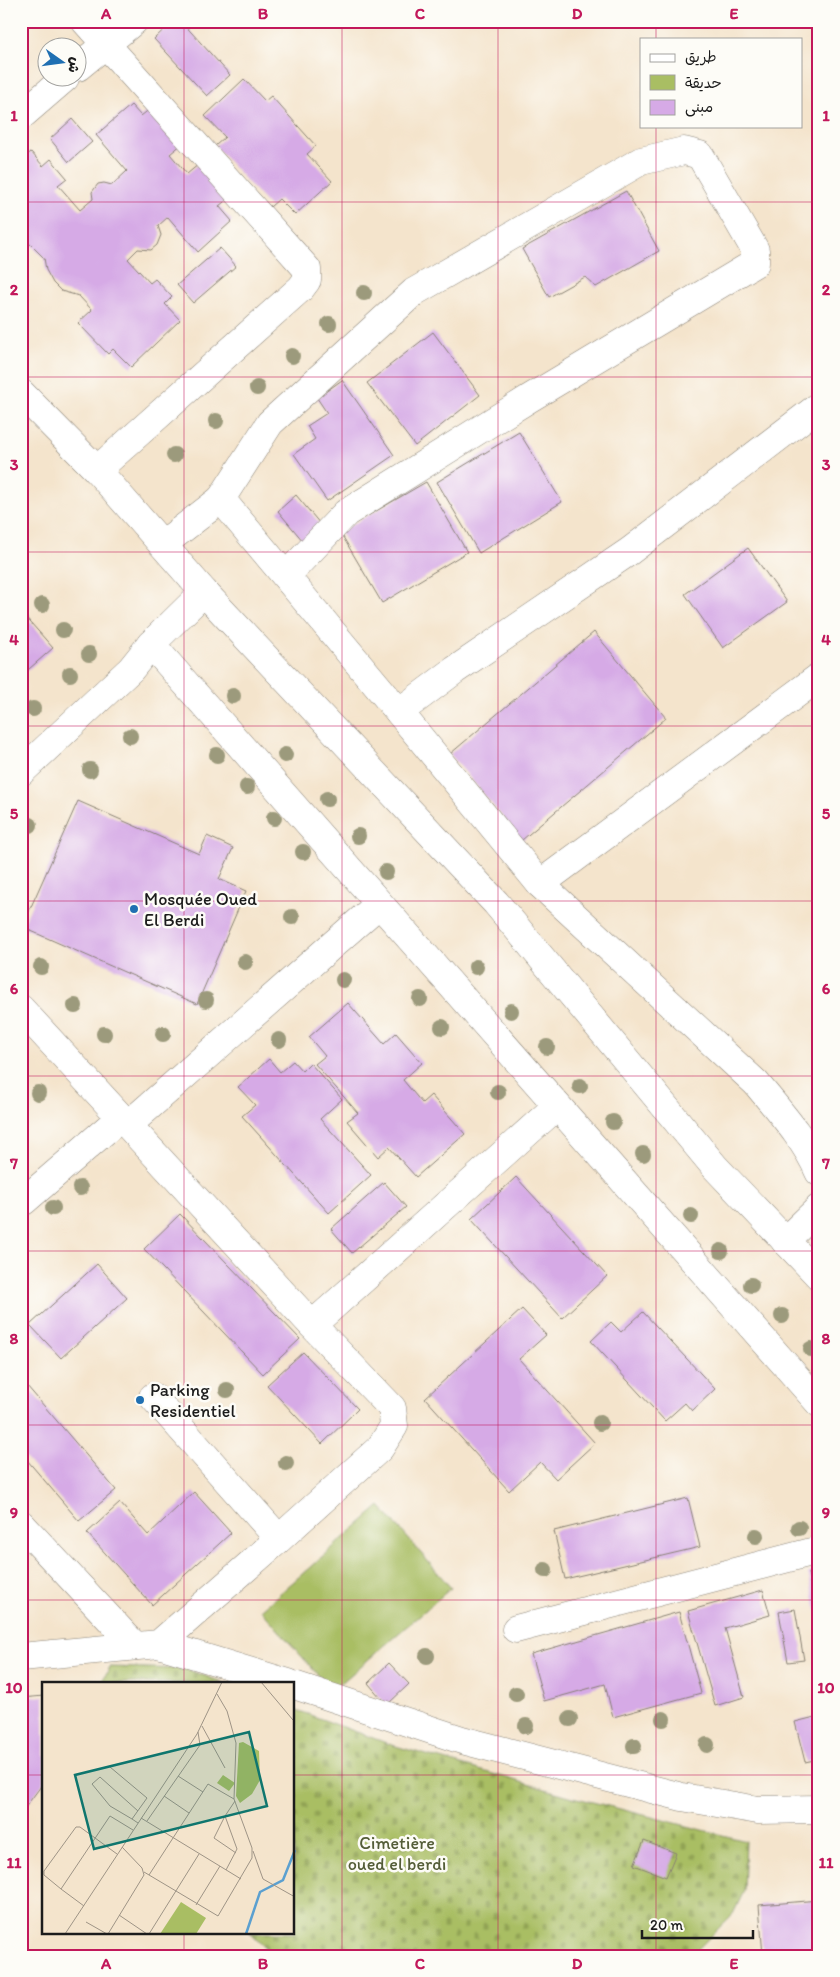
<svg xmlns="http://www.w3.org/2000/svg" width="840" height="1977" viewBox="0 0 840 1977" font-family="Itim,'Playpen Sans Arabic',sans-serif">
<defs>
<pattern id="cemetery-stones" width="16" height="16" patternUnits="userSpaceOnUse" patternTransform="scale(1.25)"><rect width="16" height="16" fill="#a9be63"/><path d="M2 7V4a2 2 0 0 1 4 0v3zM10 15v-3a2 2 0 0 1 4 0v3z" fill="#91a355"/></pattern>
</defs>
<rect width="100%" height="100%" fill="#fdfcf7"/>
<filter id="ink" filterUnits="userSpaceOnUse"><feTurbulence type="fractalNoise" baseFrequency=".02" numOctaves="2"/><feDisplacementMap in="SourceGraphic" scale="10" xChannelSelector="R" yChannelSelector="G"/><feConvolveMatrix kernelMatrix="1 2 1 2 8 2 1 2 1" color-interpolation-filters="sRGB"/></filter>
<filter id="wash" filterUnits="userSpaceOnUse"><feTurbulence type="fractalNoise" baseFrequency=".0096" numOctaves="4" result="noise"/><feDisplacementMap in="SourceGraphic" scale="20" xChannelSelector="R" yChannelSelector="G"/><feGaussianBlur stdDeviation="1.12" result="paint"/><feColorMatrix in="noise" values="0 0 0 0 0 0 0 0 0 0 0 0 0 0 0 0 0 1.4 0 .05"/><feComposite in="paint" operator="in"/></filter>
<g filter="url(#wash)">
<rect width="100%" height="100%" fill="#f4e4cc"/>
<polygon fill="#a9be63" stroke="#626d40" points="380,1506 451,1588 332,1691 261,1610"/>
<g fill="url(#cemetery-stones)" stroke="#626d40">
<polygon points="110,1667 186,1669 224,1683 101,1683"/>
<polygon points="294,1709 392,1745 573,1797 746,1841 744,1891 733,1914 691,1956 274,1956 250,1933 294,1933"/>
</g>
<g id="blocks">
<g fill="#d6aae6">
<polygon points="173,21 181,21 230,75 207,96 154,39"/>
<polygon points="244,79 265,101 271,96 316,146 307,154 332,181 295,215 279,199 270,207 215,146 225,137 205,116"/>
<polygon points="131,105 141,116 151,108 182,144 170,154 187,174 199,164 229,198 219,206 232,221 198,252 168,217 158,226 161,235 157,245 151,250 138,249 128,259 150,283 155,279 172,297 165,304 180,320 131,367 113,349 108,354 78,323 92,310 79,296 61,291 53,283 46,270 44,258 29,243 23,249 21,248 21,160 31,152 43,166 51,159 67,178 58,185 80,210 93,199 92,192 98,184 104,183 112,185 127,171 96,135"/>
<polygon points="72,119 92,142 69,162 50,139"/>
<polygon points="626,191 659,251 596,287 585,277 549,297 522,249"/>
<polygon points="220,248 236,266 193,303 177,285"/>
<polygon points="433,332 480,395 415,446 367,383"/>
<polygon points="342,380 394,455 327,501 294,454 315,439 307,426 327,413 317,398"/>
<polygon points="519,432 562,502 479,553 437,482"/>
<polygon points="426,482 467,552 382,603 340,532"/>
<polygon points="296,495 321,525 303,541 278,511"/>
<polygon points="748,548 787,602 723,648 685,594"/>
<polygon points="23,614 53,648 21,676 21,615"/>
<polygon points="594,632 666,718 522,840 450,754"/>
<polygon points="78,801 199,854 207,836 233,848 219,879 246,891 197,1004 22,927"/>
<polygon points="348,1003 384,1044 396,1033 422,1063 403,1080 422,1103 431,1095 465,1134 416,1177 389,1147 378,1157 347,1121 358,1113 315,1064 325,1056 309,1037"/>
<polygon points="269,1059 280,1072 293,1061 302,1071 310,1063 342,1099 320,1119 371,1175 329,1213 242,1116 255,1105 238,1087"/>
<polygon points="516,1177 607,1276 562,1318 471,1219"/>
<polygon points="384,1182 406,1207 352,1253 331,1229"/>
<polygon points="180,1214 300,1339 263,1374 144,1249"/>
<polygon points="97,1264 127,1298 61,1358 30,1325"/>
<polygon points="522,1309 546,1335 519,1359 595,1443 556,1479 540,1462 509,1491 425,1398"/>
<polygon points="643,1312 715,1389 692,1411 685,1403 665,1421 591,1341 611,1322 621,1332"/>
<polygon points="303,1352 358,1409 322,1444 267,1385"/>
<polygon points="21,1379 116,1490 79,1521 21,1453"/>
<polygon points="194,1492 231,1533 152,1605 87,1533 120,1503 148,1535"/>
<polygon points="688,1498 700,1547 565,1579 554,1531"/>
<polygon points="819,1571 819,1617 818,1617 808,1573"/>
<polygon points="763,1590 770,1615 725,1628 744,1697 715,1706 688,1611"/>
<polygon points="795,1609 804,1660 788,1662 779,1612"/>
<polygon points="679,1612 701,1693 613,1717 605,1684 544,1701 531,1654"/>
<polygon points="389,1663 409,1684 387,1705 368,1683"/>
<polygon points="44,1696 44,1782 24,1809 21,1807 21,1698"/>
<polygon points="819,1716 819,1759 805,1762 795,1722"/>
<polygon points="644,1841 676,1853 666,1877 634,1865"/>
<polygon points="819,1900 819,1956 763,1956 759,1905"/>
</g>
</g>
</g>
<g filter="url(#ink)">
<use href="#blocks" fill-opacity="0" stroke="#888074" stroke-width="1"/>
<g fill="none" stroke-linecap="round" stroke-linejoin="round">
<g stroke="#888074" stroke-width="29">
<g id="minor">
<polyline points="85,21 307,269 307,280 301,288 97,470"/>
<polyline points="78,67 134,21"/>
<polyline points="21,116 65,78"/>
<polyline points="221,499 270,423 414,292 641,161 684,151 700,155 755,250 755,263 530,398 346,513 286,576"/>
<polyline points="163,544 221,499 399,712 455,670 630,551 819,406"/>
<polyline points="151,644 819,1403"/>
<path d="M399,712L540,884L756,1083C778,1110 805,1139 819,1172"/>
<polyline points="21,772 131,669 151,644 204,592"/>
<polyline points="540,884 819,677"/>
<polyline points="21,1009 312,1325 392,1408 394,1426 380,1448 279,1539 159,1644 21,1657"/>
<polyline points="128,1125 379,904"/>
<polyline points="24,1201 121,1117"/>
<polyline points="785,1241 819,1208"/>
<polyline points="312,1325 557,1106"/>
<polyline points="153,1397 279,1539"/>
<polyline points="21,1524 135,1646"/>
<polyline points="516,1629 819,1550"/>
<polyline points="159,1644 288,1683"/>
<polyline points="294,1685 462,1740 682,1797 758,1810 819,1809"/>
</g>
</g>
<g stroke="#888074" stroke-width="29">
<polyline id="major" points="21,393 97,470 204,592 496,903 715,1167 819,1276"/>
</g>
<use href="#minor" stroke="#fff" stroke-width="28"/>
<use href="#major" stroke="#fff" stroke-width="28"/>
</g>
<g fill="#9c9a7b">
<circle cx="364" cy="293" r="8"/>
<circle cx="329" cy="324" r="8"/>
<circle cx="292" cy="356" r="8"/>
<circle cx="257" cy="388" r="8"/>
<circle cx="216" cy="421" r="8"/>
<circle cx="174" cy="455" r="8"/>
<circle cx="42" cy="605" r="8"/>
<circle cx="63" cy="630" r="8"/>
<circle cx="89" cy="654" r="8"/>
<circle cx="70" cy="674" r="8"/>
<circle cx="233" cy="696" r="8"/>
<circle cx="33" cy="709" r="8"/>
<circle cx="130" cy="736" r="8"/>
<circle cx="217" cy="755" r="8"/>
<circle cx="285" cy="755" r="8"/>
<circle cx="90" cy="770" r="8"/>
<circle cx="247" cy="787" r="8"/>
<circle cx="327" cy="799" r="8"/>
<circle cx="274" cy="818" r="8"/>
<circle cx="30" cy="825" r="8"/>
<circle cx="358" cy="836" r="8"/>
<circle cx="303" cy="852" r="8"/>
<circle cx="386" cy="872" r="8"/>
<circle cx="292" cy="917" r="8"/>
<circle cx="245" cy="962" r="8"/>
<circle cx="41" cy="967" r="8"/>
<circle cx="476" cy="967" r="8"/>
<circle cx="343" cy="980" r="8"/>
<circle cx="420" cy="999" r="8"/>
<circle cx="206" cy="1000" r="8"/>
<circle cx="75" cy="1006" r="8"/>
<circle cx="511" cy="1011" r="8"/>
<circle cx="442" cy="1027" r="8"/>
<circle cx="104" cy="1034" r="8"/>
<circle cx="163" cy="1034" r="8"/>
<circle cx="279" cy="1040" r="8"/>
<circle cx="547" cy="1047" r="8"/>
<circle cx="580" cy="1086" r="8"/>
<circle cx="498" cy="1092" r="8"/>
<circle cx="38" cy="1093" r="8"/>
<circle cx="613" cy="1122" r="8"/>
<circle cx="643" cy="1154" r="8"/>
<circle cx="80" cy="1188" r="8"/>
<circle cx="53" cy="1208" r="8"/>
<circle cx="691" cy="1216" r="8"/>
<circle cx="721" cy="1251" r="8"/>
<circle cx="751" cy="1285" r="8"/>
<circle cx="782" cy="1316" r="8"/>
<circle cx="811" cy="1349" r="8"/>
<circle cx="227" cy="1390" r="8"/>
<circle cx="600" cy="1423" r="8"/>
<circle cx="286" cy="1463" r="8"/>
<circle cx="799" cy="1528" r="8"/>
<circle cx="756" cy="1536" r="8"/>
<circle cx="545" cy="1570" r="8"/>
<circle cx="427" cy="1656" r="8"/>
<circle cx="516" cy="1694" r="8"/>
<circle cx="570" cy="1719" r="8"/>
<circle cx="663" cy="1719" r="8"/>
<circle cx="526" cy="1726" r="8"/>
<circle cx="707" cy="1745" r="8"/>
<circle cx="634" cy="1746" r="8"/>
</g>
</g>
<path fill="none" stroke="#c2185b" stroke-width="1" stroke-opacity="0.55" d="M184,21V1683M342,21V1956M498,21V1956M656,21V39M656,126V1956M21,202H819M21,377H819M21,552H819M21,726H819M21,901H819M21,1076H819M21,1251H819M21,1425H819M21,1600H819M21,1775H44M294,1775H819M184,1933V1956"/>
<g fill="#1f6fb2" stroke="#fdfcf7" stroke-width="2">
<circle cx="134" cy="909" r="5"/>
<circle cx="140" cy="1400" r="5"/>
</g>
<g text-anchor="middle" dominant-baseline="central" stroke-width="5" stroke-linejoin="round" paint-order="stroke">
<g font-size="18" fill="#1c1c1c" stroke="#fdfcf7" text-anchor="start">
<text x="144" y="899">Mosquée Oued<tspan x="144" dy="21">El Berdi</tspan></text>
<text x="150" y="1390">Parking<tspan x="150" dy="21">Residentiel</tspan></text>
</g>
<g font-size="18" fill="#545d38" stroke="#fdfcf7">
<text x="397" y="1843">Cimetière<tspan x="397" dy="21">oued el berdi</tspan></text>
</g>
</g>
<g transform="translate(42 1682)">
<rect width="252" height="252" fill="#f4e4cc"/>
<path d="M181,93L193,101L187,109L175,101ZM139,220L164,236L154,252H118Z" fill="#a9be63"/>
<path d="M201,60L217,69L218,98L210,112L198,121L194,114L197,61Z" fill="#a9be63"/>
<path fill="none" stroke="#5ba0d0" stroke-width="2.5" d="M204,252L218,210L241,198L253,168"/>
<path fill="none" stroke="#9e9486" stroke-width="1" d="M219,0L251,38M175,12L185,29L194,61L192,117M160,44L183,86M68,85L105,116L90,137L96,141M136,94L161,110M122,114L147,131M183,134L172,156L194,171M99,136L199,197M90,137L68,124L50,102L58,95L96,129M105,139L158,63L156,50M211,169L221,197L253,215M184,188L195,167L183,134L193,119M102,190L176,234L210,176V166L192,117L166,102L107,193M19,207L2,193V189L34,145H38L75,172M154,223L178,184M42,224L19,207L68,134L91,148M77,233L105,252M44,240L65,252M23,252L155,52L180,0M66,252L102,193L100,186L80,165M107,252L157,172"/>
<path fill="#0f766e" fill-opacity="0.15" stroke="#0f766e" stroke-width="2.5" d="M207,50L225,124L52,167L33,93Z"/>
<rect width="252" height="252" fill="none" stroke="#1c1c1c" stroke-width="2.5"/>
</g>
<rect width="840" height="1977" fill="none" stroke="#fdfcf7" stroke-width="55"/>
<rect x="640" y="38" width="162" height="90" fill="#fdfcf7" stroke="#a3a29f"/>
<rect x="650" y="54" width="25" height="8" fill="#ffffff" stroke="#a3a29f"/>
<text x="685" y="62" font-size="15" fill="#1c1c1c">طريق</text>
<rect x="650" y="75" width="25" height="15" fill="#a9be63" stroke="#a3a29f"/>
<text x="685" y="88" font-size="15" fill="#1c1c1c">حديقة</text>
<rect x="650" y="100" width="25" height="15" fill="#d6aae6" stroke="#a3a29f"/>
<text x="685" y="112" font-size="15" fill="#1c1c1c">مبنى</text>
<g transform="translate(62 62) rotate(104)"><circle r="24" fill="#fdfcf7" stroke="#a3a29f"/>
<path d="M0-4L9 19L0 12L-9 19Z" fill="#1f6fb2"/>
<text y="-8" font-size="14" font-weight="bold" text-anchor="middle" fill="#1c1c1c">ش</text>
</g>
<path d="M642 1930v8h111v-8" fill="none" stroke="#1c1c1c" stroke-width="2.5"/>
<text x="650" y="1930" font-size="15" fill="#1c1c1c" stroke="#fdfcf7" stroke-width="4" paint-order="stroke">20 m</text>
<rect x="28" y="28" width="784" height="1922" fill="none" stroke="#c2185b" stroke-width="2"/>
<g font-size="16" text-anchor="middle" font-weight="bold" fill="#c2185b">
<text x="106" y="19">A</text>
<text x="263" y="19">B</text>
<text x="420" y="19">C</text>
<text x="577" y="19">D</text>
<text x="734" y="19">E</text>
<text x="14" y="121">1</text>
<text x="826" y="121">1</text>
<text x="14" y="295">2</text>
<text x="826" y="295">2</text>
<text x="14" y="470">3</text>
<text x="826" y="470">3</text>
<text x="14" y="645">4</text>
<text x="826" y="645">4</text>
<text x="14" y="819">5</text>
<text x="826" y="819">5</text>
<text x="14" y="994">6</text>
<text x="826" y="994">6</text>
<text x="14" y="1169">7</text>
<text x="826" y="1169">7</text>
<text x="14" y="1344">8</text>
<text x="826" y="1344">8</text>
<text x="14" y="1518">9</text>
<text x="826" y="1518">9</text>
<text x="14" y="1693">10</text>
<text x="826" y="1693">10</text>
<text x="14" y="1868">11</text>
<text x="826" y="1868">11</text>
<text x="106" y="1969">A</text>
<text x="263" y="1969">B</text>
<text x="420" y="1969">C</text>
<text x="577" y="1969">D</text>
<text x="734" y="1969">E</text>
</g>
</svg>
